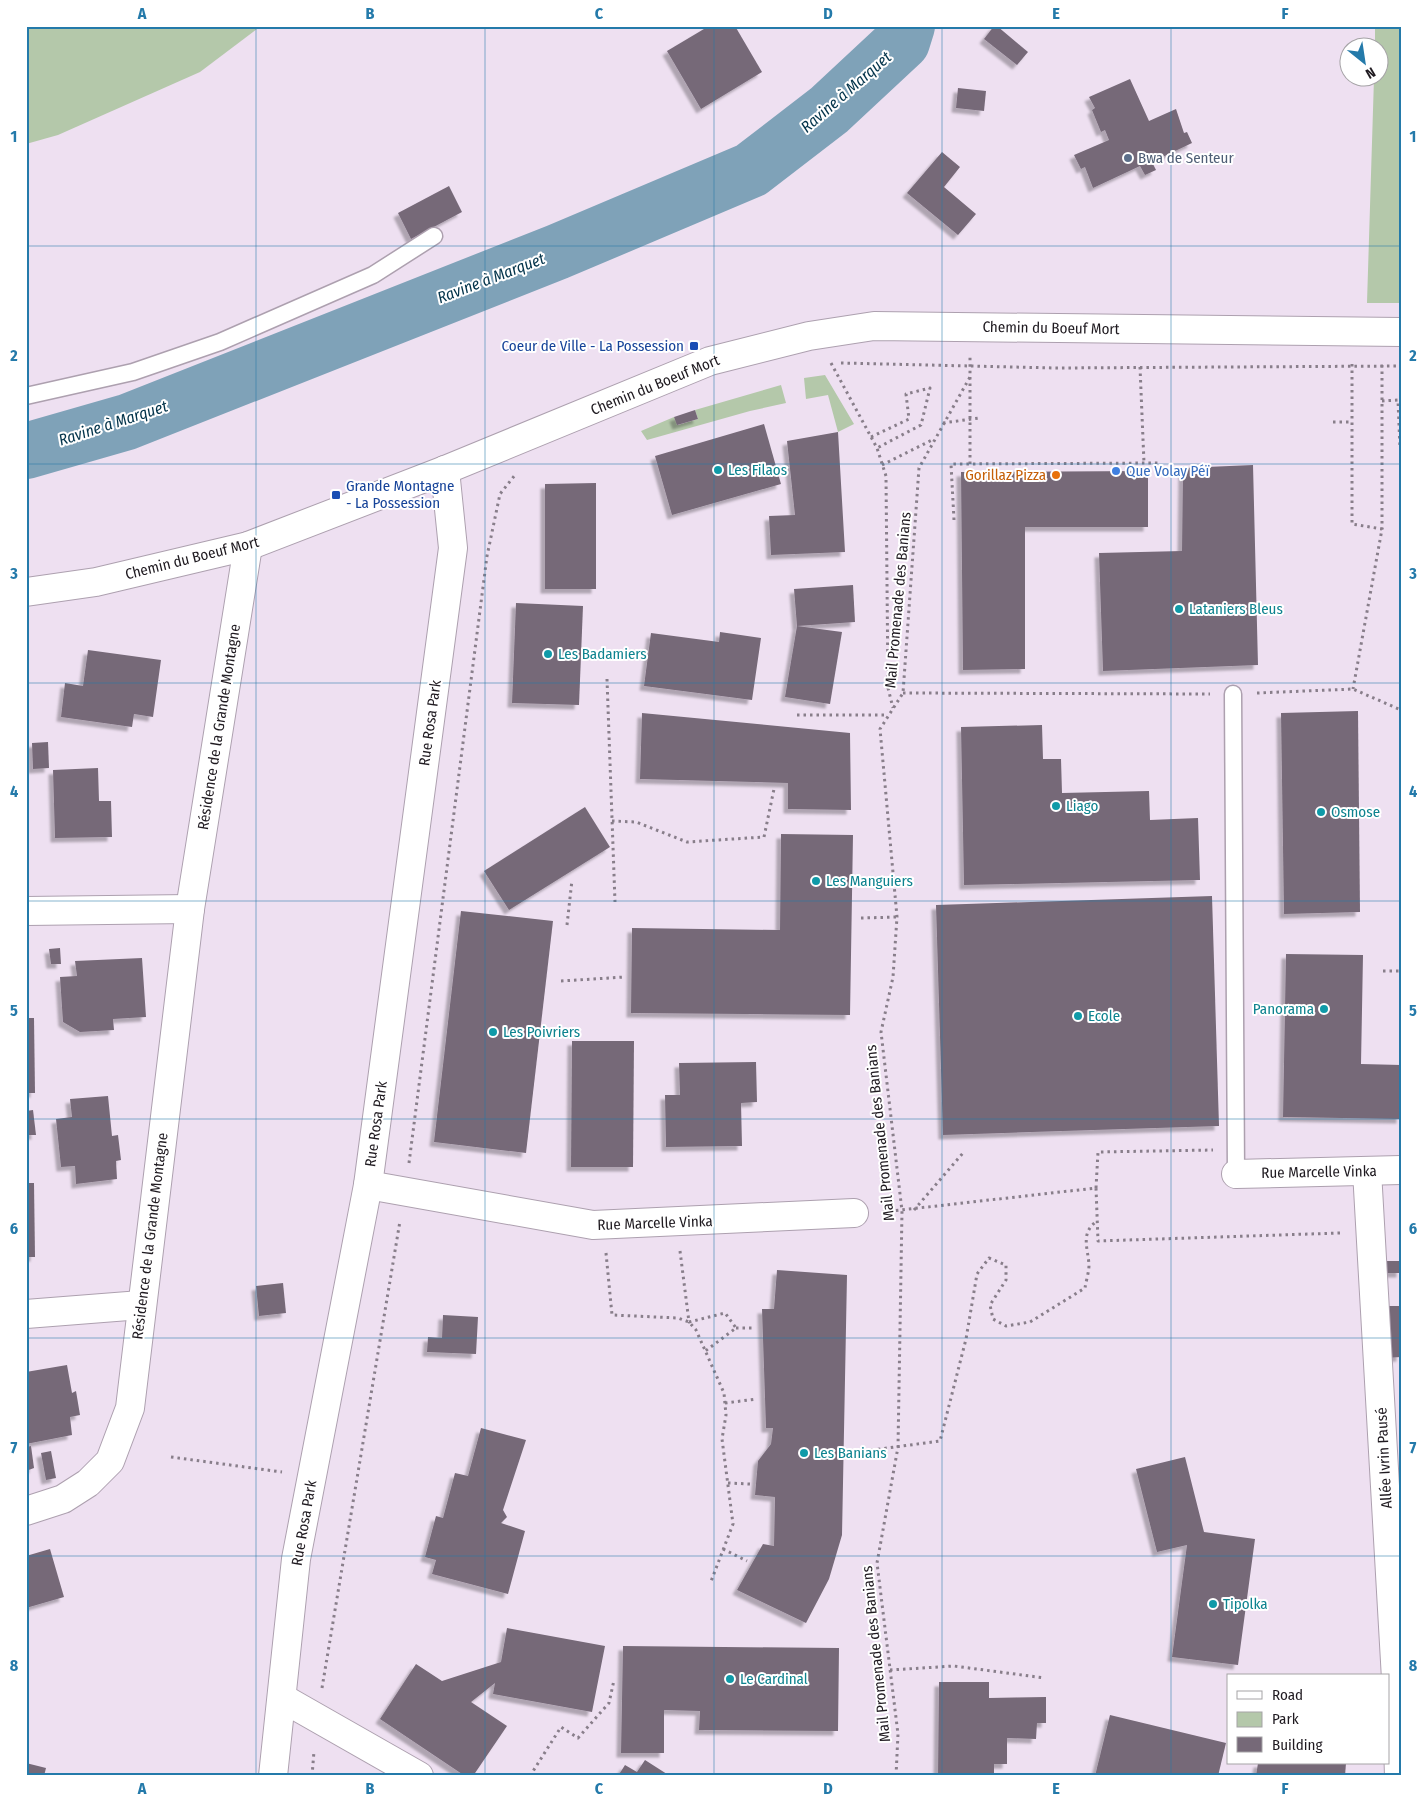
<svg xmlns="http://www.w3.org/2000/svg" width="1427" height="1802" viewBox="0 0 1427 1802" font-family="'Fira Sans Condensed',sans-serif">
<defs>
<filter id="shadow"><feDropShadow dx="-4.5" dy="4.5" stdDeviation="1" flood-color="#0004"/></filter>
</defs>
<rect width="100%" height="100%" fill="#eee0f1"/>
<g fill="#b4c8aa">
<polygon points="26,26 261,26 200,72 58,135 26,144"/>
<polygon points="1375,26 1401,26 1401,303 1367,303 1374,78 1380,78 1380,48 1375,47"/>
<polygon points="825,375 854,424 838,432 828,395 806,399 804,378"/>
<polygon points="781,385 786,403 750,411 647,440 641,431 674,417 678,425 698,419 695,410"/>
</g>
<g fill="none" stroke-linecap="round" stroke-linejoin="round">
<polyline stroke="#7fa2b8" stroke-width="56" points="26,451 127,422 557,252 751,170 829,110 902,42 907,26"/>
</g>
<g fill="#766978" filter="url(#shadow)">
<polygon points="709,26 735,26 762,72 701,109 667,51"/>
<polygon points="994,26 997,26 1028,52 1017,65 984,39"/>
<polygon points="1130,79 1149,121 1176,109 1184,133 1187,132 1192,143 1152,162 1156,170 1145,175 1140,166 1093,188 1085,167 1081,169 1074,155 1109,140 1105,130 1101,132 1092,110 1095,108 1089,97"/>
<polygon points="958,88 986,91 984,111 956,108"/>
<polygon points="942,152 960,167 944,187 976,214 958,235 907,193"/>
<polygon points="449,186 462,212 411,239 398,213"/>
<polygon points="695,410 698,419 677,425 674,417"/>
<polygon points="764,424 781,484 672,515 655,456"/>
<polygon points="838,432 845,552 771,555 769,516 795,515 787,441"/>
<polygon points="1253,465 1258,665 1103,671 1099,553 1182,551 1183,468"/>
<polygon points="1148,471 1148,527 1025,527 1025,669 963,670 961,472"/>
<polygon points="596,483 596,589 545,589 545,484"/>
<polygon points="853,585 855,622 797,626 794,589"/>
<polygon points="516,603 583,606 579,705 512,703"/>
<polygon points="797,626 842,632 830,704 785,697"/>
<polygon points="720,632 761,638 752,700 644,686 651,633 719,642"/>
<polygon points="88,650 161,660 153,717 134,714 132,727 61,717 65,683 83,686"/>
<polygon points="1358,711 1360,912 1284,914 1281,713"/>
<polygon points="642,713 850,733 851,810 788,809 788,783 640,779"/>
<polygon points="1042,725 1043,759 1061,759 1062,793 1149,791 1150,820 1198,818 1200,880 964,885 961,727"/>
<polygon points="48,742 49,768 33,769 32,743"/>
<polygon points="98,768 99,801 111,801 112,837 55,838 53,770"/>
<polygon points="585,807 610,847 509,910 484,871"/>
<polygon points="781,834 853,835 850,1015 631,1013 632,928 780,930"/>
<polygon points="1212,896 1219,1126 943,1135 936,905"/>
<polygon points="461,911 553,921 526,1153 434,1142"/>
<polygon points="60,948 61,964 51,964 49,949"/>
<polygon points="1286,954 1363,955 1361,1064 1401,1065 1401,1119 1283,1117"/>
<polygon points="142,958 146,1017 113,1019 114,1030 80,1032 63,1022 60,977 77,976 75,961"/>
<polygon points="26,1018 34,1018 35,1093 26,1093"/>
<polygon points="572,1041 634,1041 633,1167 571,1167"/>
<polygon points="756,1062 757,1102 741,1103 742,1146 666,1147 665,1095 680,1095 679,1063"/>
<polygon points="108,1096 112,1136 118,1135 121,1160 116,1161 117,1179 76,1184 75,1166 61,1167 56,1119 72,1117 70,1099"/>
<polygon points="33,1110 36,1135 26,1135 26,1111"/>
<polygon points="26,1183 34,1183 35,1257 26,1257"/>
<rect x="1378" y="1261" width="23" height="12"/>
<polygon points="777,1270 847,1275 842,1535 829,1579 806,1623 737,1590 763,1544 774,1546 775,1497 755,1495 758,1461 771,1444 773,1428 766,1428 762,1309 774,1309"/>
<polygon points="283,1283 286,1313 259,1316 256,1286"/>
<polygon points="1383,1306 1401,1306 1401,1357 1386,1358"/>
<polygon points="443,1315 478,1317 476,1354 427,1352 428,1337 442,1338"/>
<polygon points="67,1365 72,1393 76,1391 80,1415 70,1417 72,1435 26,1444 26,1389 29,1389 26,1372"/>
<polygon points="481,1428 526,1440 503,1510 507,1517 501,1523 525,1531 508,1594 432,1574 436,1560 425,1557 436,1516 443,1518 455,1473 468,1476"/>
<polygon points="31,1446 34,1468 26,1471 26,1447"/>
<polygon points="51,1451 56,1478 46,1480 41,1453"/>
<polygon points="1185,1457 1204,1532 1255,1539 1238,1665 1172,1657 1187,1545 1157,1552 1136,1469"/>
<polygon points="50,1549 64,1597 26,1608 26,1556"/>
<polygon points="507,1628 605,1646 592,1712 493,1694 495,1683 471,1702 507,1726 473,1776 465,1776 380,1719 416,1664 442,1681 501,1662"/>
<polygon points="623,1646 839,1648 838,1731 699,1730 700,1711 664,1710 664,1753 621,1753"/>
<polygon points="939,1682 989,1682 989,1698 1046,1697 1046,1723 1037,1723 1036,1739 1007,1738 1007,1764 994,1764 994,1776 938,1776"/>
<polygon points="1110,1715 1226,1743 1218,1776 1095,1776"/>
<polygon points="645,1760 670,1776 618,1776 625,1765 637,1772"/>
<polygon points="26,1763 46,1768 44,1776 26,1776"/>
<polygon points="1258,1763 1346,1763 1345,1776 1256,1776"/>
</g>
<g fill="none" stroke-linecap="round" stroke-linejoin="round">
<g stroke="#ada0af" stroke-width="19">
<g id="service">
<polyline points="26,396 133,372 220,342 373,275 434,236"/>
<polyline points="1233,694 1236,1174"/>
</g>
</g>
<g stroke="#ada0af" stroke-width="30">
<g id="minor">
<polyline points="26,592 96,582 248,546 445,470 710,361 809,336 874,326 1401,332"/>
<polyline points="26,911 190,909"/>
<polyline points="1367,1171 1396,1679 1399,1776"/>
<polyline points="1236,1174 1401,1170"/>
<polyline points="368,1185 593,1225 854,1213"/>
<polyline points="26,1314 141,1305"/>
<polyline points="26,1511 63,1499 88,1483 110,1461 130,1408 190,909 248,546"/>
<polyline points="282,1698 419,1776"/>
<polyline points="273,1776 296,1559 368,1185 453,548 445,470"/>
</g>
</g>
<g stroke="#887e8a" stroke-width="3" stroke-dasharray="2.5 4" stroke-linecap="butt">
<polyline points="831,363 877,448 886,476 888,688 893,708"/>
<polyline points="841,363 1056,368 1401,366"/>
<polyline points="1352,364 1352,524 1382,529 1353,689"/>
<polyline points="1382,365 1382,529"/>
<polyline points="1140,367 1144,463"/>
<polyline points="970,377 970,464"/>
<polyline points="1382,401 1398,400 1400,449"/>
<polyline points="1333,422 1352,422"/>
<polyline points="943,423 979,418"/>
<polyline points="871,437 909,419 906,394 930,388 921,425 877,448"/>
<polyline points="882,465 934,439"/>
<polyline points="954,520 951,464 1160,463"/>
<polyline points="607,679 615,902"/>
<polyline points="903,693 1210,694"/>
<polyline points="1257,693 1353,689 1401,710"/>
<polyline points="797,715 888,715"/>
<polyline points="612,821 636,822 687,842 764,837 774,789"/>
<polyline points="861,918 897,917"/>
<polyline points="567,925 572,880"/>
<polyline points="1383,971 1401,971"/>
<polyline points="561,981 625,977"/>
<polyline points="409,1163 487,556 500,494 515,475"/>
<polyline points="1096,1188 1098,1152 1213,1150"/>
<polyline points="914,1210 963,1153"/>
<polyline points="883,1212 1096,1188 1098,1241 1340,1233"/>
<polyline points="680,1251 689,1322 725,1313 736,1328 704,1352"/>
<polyline points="606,1253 612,1315 678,1318 689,1322 696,1330 724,1393 726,1415 722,1439 733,1524 710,1584"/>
<polyline points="736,1328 754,1328"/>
<polyline points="725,1403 757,1399"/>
<path d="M865,1451L940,1441L966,1339L977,1274L989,1258L1006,1265V1280L990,1305L993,1319L1006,1326L1030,1322L1085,1288C1086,1281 1089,1272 1089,1265C1088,1248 1080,1233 1097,1221"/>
<polyline points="171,1457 282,1472"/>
<polyline points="728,1483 750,1484"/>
<polyline points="723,1549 747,1561"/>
<polyline points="890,1670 954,1666 1045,1678"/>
<polyline points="322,1688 400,1221"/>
<polyline points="312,1776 314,1751"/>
<polyline points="530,1776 561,1727 578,1738 609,1703 614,1680"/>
<polyline points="896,1776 898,1734 877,1563 898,1447 902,1211 881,1032 893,977 897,917 880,729 903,693 919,468 970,377 970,356"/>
</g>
<use href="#service" stroke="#fff" stroke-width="16"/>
<use href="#minor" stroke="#fff" stroke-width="28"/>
</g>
<path fill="none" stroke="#247aaa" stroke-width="1" stroke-opacity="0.55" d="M256,26V1776M485,26V1776M714,26V1776M942,26V1776M1171,26V1776M26,246H1401M26,464H1401M26,683H1401M26,901H1401M26,1119H1401M26,1338H1401M26,1556H1401"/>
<circle fill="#5c6f8a" stroke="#fff" stroke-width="2" cx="1128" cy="158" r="5"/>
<g fill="#1a4fb4" stroke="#fff" stroke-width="2">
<rect x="689" y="341" width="10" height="10" rx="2.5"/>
<rect x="331" y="490" width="10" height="10" rx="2.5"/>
</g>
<g fill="#0f9aa8" stroke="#fff" stroke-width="2">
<circle cx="718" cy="470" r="5"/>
<circle cx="1179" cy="609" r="5"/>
<circle cx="548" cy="654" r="5"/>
<circle cx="1056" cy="806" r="5"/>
<circle cx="1321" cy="812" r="5"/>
<circle cx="816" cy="881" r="5"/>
<circle cx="1324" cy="1009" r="5"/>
<circle cx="1078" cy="1016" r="5"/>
<circle cx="493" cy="1032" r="5"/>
<circle cx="804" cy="1453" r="5"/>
<circle cx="1213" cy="1604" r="5"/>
<circle cx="730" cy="1679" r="5"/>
</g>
<circle fill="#3f7fe0" stroke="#fff" stroke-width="2" cx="1116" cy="471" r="5"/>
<circle fill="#e8710a" stroke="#fff" stroke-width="2" cx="1056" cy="475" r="5"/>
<g text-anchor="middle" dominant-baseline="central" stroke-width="4" stroke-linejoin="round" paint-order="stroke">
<g font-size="15" fill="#4e5e75" stroke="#fff" text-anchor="start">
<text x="1138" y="158">Bwa de Senteur</text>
</g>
<g font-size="15" fill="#1f1a20" stroke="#fff">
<text transform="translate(1051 328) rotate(1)">Chemin du Boeuf Mort</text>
<text transform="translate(655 385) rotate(-22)">Chemin du Boeuf Mort</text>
<text transform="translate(192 558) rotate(-14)">Chemin du Boeuf Mort</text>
<text transform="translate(898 600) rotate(-85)">Mail Promenade des Banians</text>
<text transform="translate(430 723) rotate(-82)">Rue Rosa Park</text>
<text transform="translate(219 727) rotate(-81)">Résidence de la Grande Montagne</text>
<text transform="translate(376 1124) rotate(-82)">Rue Rosa Park</text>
<text transform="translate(880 1133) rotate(-96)">Mail Promenade des Banians</text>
<text transform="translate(1319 1172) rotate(-1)">Rue Marcelle Vinka</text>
<text transform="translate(655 1223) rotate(-2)">Rue Marcelle Vinka</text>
<text transform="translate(150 1236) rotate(-83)">Résidence de la Grande Montagne</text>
<text transform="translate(1384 1458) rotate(-93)">Allée Ivrin Pausé</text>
<text transform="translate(304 1523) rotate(-80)">Rue Rosa Park</text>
<text transform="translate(876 1654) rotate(-96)">Mail Promenade des Banians</text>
</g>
<g font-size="15" fill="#164399" stroke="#fff" text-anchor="end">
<text x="684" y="346">Coeur de Ville - La Possession</text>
<text x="346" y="486" text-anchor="start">Grande Montagne<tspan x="346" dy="17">- La Possession</tspan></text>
</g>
<g font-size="15" fill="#0d838f" stroke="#fff" text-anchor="start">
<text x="728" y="470">Les Filaos</text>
<text x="1189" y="609">Lataniers Bleus</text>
<text x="558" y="654">Les Badamiers</text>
<text x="1066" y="806">Liago</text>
<text x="1331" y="812">Osmose</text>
<text x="826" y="881">Les Manguiers</text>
<text x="1314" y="1009" text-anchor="end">Panorama</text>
<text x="1088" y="1016">Ecole</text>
<text x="503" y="1032">Les Poivriers</text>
<text x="814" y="1453">Les Banians</text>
<text x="1223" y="1604">Tipolka</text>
<text x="740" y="1679">Le Cardinal</text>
</g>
<g font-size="15" fill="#366cbe" stroke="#fff" text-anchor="start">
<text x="1126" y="471">Que Volay Péï</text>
</g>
<g font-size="15" fill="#c56008" stroke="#fff" text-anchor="end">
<text x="1046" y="475">Gorillaz Pizza</text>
</g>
<g font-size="16" font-style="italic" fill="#02334a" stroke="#fff">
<text transform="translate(846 92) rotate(-41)">Ravine à Marquet</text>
<text transform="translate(491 278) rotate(-21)">Ravine à Marquet</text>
<text transform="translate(113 423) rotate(-18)">Ravine à Marquet</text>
</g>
</g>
<rect width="1427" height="1802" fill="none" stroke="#ffffff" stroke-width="55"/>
<rect x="1227" y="1674" width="162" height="90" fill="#ffffff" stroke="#a5a3a6"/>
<rect x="1237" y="1691" width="25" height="8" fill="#ffffff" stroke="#a5a3a6"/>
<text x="1272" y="1700" font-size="15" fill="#1f1a20">Road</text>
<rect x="1237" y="1712" width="25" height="15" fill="#b4c8aa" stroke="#a5a3a6"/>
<text x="1272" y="1724" font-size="15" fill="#1f1a20">Park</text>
<rect x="1237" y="1737" width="25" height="15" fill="#766978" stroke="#a5a3a6"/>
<text x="1272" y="1750" font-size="15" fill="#1f1a20">Building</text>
<g transform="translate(1364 62) rotate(150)"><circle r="24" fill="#ffffff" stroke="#a5a3a6"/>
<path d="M0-4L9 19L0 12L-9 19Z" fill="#247aaa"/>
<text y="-8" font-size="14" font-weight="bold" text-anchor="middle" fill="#1f1a20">N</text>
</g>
<rect x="28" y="28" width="1372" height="1746" fill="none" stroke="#247aaa" stroke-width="2"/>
<g font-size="16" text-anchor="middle" font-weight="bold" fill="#247aaa">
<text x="142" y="19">A</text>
<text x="370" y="19">B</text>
<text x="599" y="19">C</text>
<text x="828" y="19">D</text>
<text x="1056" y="19">E</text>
<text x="1285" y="19">F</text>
<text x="14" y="142">1</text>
<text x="1413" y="142">1</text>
<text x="14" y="361">2</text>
<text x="1413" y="361">2</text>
<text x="14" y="579">3</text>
<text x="1413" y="579">3</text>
<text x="14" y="797">4</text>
<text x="1413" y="797">4</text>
<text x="14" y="1016">5</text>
<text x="1413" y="1016">5</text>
<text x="14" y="1234">6</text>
<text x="1413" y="1234">6</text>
<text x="14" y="1453">7</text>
<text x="1413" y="1453">7</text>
<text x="14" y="1671">8</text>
<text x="1413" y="1671">8</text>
<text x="142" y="1794">A</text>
<text x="370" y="1794">B</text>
<text x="599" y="1794">C</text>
<text x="828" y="1794">D</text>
<text x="1056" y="1794">E</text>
<text x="1285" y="1794">F</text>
</g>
</svg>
